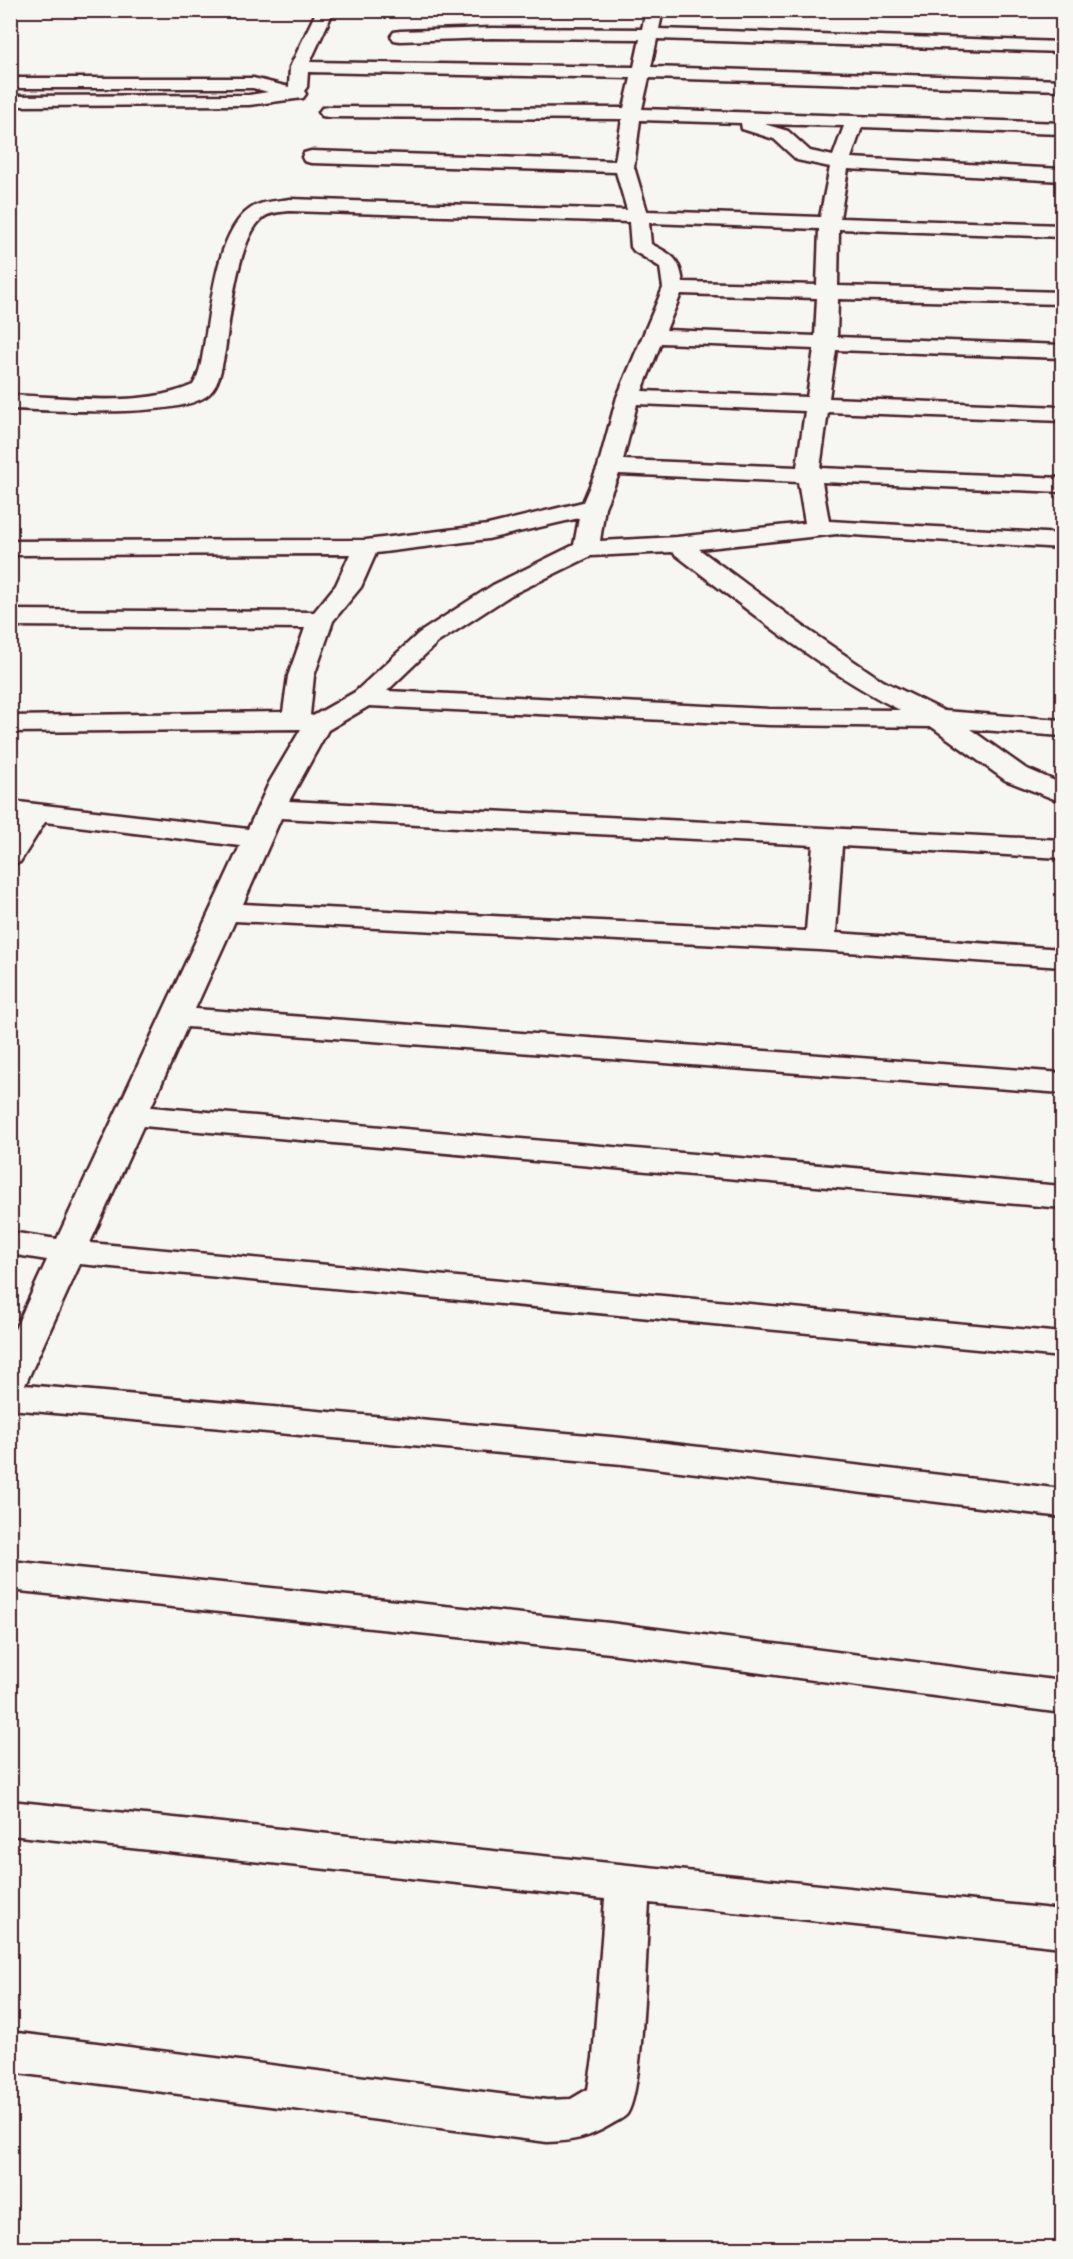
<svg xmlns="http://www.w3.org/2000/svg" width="1073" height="2259" viewBox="0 0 1073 2259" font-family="Kalam,sans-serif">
<rect width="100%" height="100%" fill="#f6f6f2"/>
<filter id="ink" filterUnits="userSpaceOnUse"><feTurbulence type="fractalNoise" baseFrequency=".0167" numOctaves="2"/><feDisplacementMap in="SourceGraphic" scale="12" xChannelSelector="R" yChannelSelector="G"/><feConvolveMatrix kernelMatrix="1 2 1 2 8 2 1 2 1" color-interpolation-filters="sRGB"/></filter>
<g filter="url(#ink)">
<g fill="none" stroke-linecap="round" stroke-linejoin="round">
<g stroke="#4a1f2b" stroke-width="5">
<g id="minor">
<path d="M317,10H334L310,62L634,67L640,39L492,38L400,41L394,40L391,36L394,32L400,31L492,28L642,29L646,10H663L659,29L1062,42V52L657,39L651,67L1062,80V90L649,78L642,109L1062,123V134L862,127L851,158L1062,169V181L848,169L840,218L1062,225V237L839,229L838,286L1062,292V304L838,299L837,337L1062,345V358L836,350L829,398L1062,407V421L828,412L820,468L1062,478V492L822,482L829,521L1062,534V548L837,534L699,549L808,630L883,681L944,711L1062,720V736L970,729L1025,768L1062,784V802L1005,780L932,727L769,725L369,706L328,730L289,801L1062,840V858L842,846L836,933L1062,949V967L820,950L235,921L195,1009L1062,1073V1093L187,1027L151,1107L1062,1186V1208L143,1126L90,1243L1062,1333V1357L80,1264L25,1385L622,1438L1062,1489V1517L622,1464L10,1409V1340L47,1260L10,1254V1232L57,1239L240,846L45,822L20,862L10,865V831L18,818H10V801L248,829L269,783L301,729L10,732V716L283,712L288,676L305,628L10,626V610L314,612L336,585L350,554L10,555V541L366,540L488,525L583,502L598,467L617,397L663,288L660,267L634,251L631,247L629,222L290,211C281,212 271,212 264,217C237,237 230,319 225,351C222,365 220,384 209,394C182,419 49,410 10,409V395C66,397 142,408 193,385C200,374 202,359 204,346C211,308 216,232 250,209C261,201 277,201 290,199L627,210L616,172L311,163L304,161L302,157L304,153L311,151L615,161L622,119L328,117L322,116L319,112L322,108L328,107L624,108L631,78L308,72L307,87L304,91L306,94L303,98L249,105L10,106V96L249,95L268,92L253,88H10V78H253L289,87L290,67ZM640,120L741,123L742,129L774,139L797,160L830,167L820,217L647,211L634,167ZM764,124L844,126L833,156L810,151L788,131ZM649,223L819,229L817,285L683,282C679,257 672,255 651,244ZM681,294L817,298L815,336L666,330ZM661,343L814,349L807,397L642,391ZM637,404L805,411L797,467L623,460ZM619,474L798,482L805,523L677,537L600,541L605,507ZM579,518L574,545L493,585L419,633L355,692L313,716L310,715L314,676L333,621L361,587L376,553L488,539ZM672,552C745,607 818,669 900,710L769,709L387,691L437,643L511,595L591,556ZM281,818L813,845L806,931L243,904Z"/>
<polygon points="10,1561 610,1623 1062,1681 1062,1713 610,1653 10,1590"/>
<path d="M10,1801L1062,1910V1947L649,1903C646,1941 644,2090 627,2114C624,2118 617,2121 612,2124C588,2138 575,2141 547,2142L10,2072V2032L547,2100L571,2099L588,2089L593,2058L605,1899L10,1835Z"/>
</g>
</g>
<use href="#minor" fill="#f6f6f2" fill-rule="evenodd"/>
</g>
</g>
<rect width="1073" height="2259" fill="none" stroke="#f6f6f2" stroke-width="36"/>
<rect x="18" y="18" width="1037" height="2223" fill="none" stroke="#4a1f2b" stroke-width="2" filter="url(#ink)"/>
</svg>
